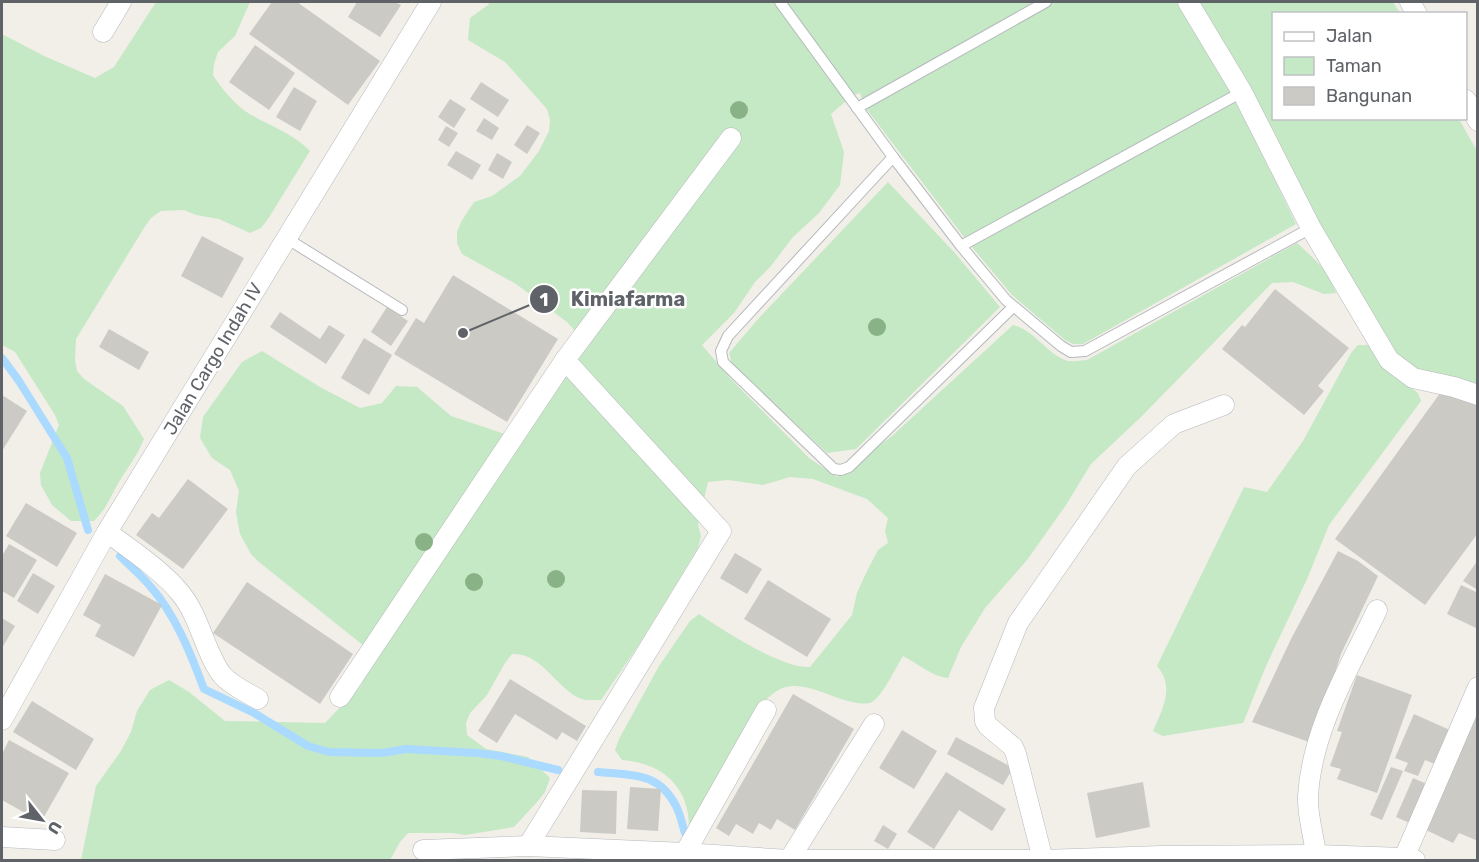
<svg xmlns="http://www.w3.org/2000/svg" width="1479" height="862" viewBox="0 0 1479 862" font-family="Rubik,sans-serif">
<rect width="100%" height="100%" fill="#f1efe8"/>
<g fill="#c5e8c5">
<path d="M156,2H250L235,36L218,52L214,64L213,75C221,88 233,102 245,111C266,125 292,132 310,151L268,219L261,228L250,233L219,219L196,215L184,210L161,211L151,218L144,228L76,339L75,360L77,371L84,379L123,406L144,439C137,457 124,472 115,489C108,502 105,510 94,521H71L52,505L41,485L40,473L59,425L55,415L15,352L2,345V34L44,56L95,78L114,67Z"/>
<path d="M490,2H1178L1234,96L1296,224L1083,344H1073L1065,340L1012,295L967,241L865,107L860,93L853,95L831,114L844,152L840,185L819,213L793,237L771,266L755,282L734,313L702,345L729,377L809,458L837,477L892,436L1013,325C1035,330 1047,355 1068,361C1074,362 1082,360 1087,360L1297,243C1313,258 1330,271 1336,293L1324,294L1293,282L1272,283L1141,417L1091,464L1066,505L1027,560L985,608L961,647L948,678C933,677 917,663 903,656C896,667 882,697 872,702C860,708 831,695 819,691C806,687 796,684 783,688C749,700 712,791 699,824L689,825C688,785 661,763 622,760L615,750L619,739L659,666L690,621L699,614C723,630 782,669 810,667L852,615L857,593L867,571L878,550L888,543L885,531L888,518L867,499L813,479L790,477L763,485L728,480L708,482L698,525L701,536L698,548L638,646L601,700C596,700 591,700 586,700C559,695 544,652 512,654L505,663L487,695L470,713L466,723L467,735L486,749L528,757L550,778L545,792L538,801L514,827L465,835L453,833H408L400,842L390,860H81L96,786L121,751L131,732L137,711L150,690L169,680L189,692L225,721L325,723L360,687L370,668L364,646L259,562L251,554L240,534L236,512L239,491L230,470L212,458L200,438L203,417L242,362L262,351L320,387L360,408L382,403L396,386L417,387L451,416L511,436L565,362L575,331L567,322L516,284L462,254L457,243V232L461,222L474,202L492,196L520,176L539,151L549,131L550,120L547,109L505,62L468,40L470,18L488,5Z"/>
<polygon points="1197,2 1393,2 1400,13 1274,14 1274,118 1459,119 1477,151 1477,387 1416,372 1395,355 1317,224"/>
<polygon points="888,182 954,252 1000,307 856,449 827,453 732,364 729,353 759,318"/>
<path d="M1358,345H1370L1391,373L1418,393L1421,401L1329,525L1307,579L1266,666L1243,723L1163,736L1153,731C1163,708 1175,687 1157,666L1244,487L1267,492L1303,441L1351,353Z"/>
</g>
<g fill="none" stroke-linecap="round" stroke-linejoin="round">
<g stroke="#aadaff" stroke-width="8">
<polyline points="2,358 19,381 67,458 88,530"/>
<path d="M120,556C130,566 141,575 150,586C175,614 191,654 204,689L254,713L308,746L329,752L382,753L406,749L477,753L501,756L558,770"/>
<path d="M598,772C631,775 659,772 676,806C680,813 682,824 685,833"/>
</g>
</g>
<g fill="#cccac5">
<polygon points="272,2 297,2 380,61 348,105 249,34"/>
<polygon points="357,2 395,2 401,5 380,37 348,17"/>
<polygon points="255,45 295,73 269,110 229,82"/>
<polygon points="481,82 509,100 498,117 470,99"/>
<polygon points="294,87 317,101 300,131 276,117"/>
<polygon points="450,99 466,109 454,128 438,117"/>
<polygon points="484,118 499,128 492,140 476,131"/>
<polygon points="527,125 540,133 527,154 514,145"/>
<polygon points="446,126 458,133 449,147 438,140"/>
<polygon points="456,151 481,165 472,180 447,165"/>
<polygon points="497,153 512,162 503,179 488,170"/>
<polygon points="202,236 244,258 222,298 181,276"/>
<polygon points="453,275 558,339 507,422 394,354 416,318 424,323"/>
<polygon points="1275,289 1349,348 1318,386 1324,391 1304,415 1222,349 1242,325 1245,327"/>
<polygon points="387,307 408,321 391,346 371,332"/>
<polygon points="280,312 320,339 329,325 345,335 326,364 270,327"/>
<polygon points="109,329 149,352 139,370 99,347"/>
<polygon points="364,338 392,355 369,395 341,378"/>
<polygon points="1443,389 1478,400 1478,533 1425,605 1335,539"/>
<polygon points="2,395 27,411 2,451"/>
<polygon points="188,479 228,509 183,569 136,535 152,513 159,518"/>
<polygon points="26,503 77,533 57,567 6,536"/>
<polygon points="9,544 37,560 14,598 2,591 2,556"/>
<polygon points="1338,551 1358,561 1378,576 1341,654 1312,743 1252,722 1291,639"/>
<polygon points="735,553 762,569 747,594 720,578"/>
<polygon points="1478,560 1478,590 1463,581"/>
<polygon points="33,573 55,586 38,614 17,601"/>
<polygon points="105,574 162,605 134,657 95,636 101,625 83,615"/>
<polygon points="768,580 831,619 807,657 744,619"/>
<polygon points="247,582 353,654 320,704 213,633"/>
<polygon points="1461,585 1478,593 1478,629 1447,614"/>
<polygon points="2,618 15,626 2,648"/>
<polygon points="1357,675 1412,695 1377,793 1337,779 1341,769 1330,766 1342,732 1337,731"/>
<polygon points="510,679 586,726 577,741 562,732 557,740 515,714 497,743 478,731"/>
<polygon points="793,694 854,729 795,830 777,819 771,830 759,823 753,834 736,824 729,836 716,828"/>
<polygon points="32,701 94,739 76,770 13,732"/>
<polygon points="1414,714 1452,731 1437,765 1425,760 1418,776 1404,771 1408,763 1395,758"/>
<polygon points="1478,714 1478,841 1459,833 1453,843 1424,829"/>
<polygon points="902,730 937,751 914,789 879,768"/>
<polygon points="956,737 1013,768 1003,785 947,754"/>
<polygon points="9,740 69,773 41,822 2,800 2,754"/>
<polygon points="1391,767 1403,771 1382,820 1370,815"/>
<polygon points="946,772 1006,809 992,831 959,810 934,849 907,832"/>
<polygon points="1413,778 1429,785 1412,824 1396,817"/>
<polygon points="1143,782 1150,827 1096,838 1087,793"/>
<polygon points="630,787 661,789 658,831 627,829"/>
<polygon points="582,790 617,791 616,834 580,832"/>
<polygon points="883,825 897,834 888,849 874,841"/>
</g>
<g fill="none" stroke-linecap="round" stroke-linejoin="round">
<g stroke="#b5b8bc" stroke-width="12">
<g id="service">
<polyline points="780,2 893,157 961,246 1006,300 1061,346 1071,352 1085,351 1311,228"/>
<polyline points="857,108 1046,2"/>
<polyline points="893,157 728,336 721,351 723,362 834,469 841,470 849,467 1013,307"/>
<polyline points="286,238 402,310"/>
<polyline points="961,246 1242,92"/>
</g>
</g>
<g stroke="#b5b8bc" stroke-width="21">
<g id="minor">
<polyline points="1188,2 1242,92 1311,228 1389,360 1413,378 1454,387 1478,395"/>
<polyline points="1410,2 1417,14"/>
<polyline points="103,32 121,2"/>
<polyline points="1466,100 1478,121"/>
<path d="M107,532C130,549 164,572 181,594C200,617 206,656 223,676C232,686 246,692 258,699"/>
<polyline points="340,697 565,360 731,138"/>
<polyline points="2,720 107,532 431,2"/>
<polyline points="2,837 55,840"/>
<polyline points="528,846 721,531 565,360"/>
<polyline points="423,850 528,846 685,853 789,860 1043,860 1161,856 1316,855 1404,858 1415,860"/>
<polyline points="685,853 766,710"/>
<path d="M1316,855C1314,836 1307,815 1308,796C1312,729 1349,669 1377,610"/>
<polyline points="1404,858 1478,687"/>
<polyline points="789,860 874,724"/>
<polyline points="1043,860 1016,754 1013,747 988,726 985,721 984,708 1018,623 1127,466 1174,424 1224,405"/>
</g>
</g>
<use href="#service" stroke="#fff" stroke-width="10"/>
<use href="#minor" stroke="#fff" stroke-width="20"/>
</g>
<g fill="#89b387">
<circle cx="739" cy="110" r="9"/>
<circle cx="877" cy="327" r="9"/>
<circle cx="424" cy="542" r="9"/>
<circle cx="556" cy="579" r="9"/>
<circle cx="474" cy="582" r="9"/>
</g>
<g text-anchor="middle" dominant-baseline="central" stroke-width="5" stroke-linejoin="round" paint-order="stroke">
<g font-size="18" fill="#5f6368" stroke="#fff">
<text transform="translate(213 359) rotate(-59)">Jalan Cargo Indah IV</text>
</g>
</g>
<path fill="none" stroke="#5f6368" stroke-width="2" d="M463 333L544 299"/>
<g fill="#5f6368" stroke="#fff" stroke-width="2">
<circle cx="463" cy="333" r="6"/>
<circle cx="544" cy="299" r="15"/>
</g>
<g font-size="18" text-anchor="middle" font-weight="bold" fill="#fff">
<text x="544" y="306">1</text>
</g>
<g font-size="20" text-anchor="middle" font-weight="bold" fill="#5f6368" stroke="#fff" stroke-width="5" stroke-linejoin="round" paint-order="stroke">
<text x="628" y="306">Kimiafarma</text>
</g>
<rect width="1479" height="862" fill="none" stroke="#5f6368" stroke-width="6"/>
<rect x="1272" y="12" width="195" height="108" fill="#ffffff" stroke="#bfc1c3" stroke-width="1.5"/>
<rect x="1284" y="32" width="30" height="9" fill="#ffffff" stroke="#bfc1c3" stroke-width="1.5"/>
<text x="1326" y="42" font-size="18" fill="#5f6368">Jalan</text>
<rect x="1284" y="57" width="30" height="18" fill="#c5e8c5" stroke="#bfc1c3" stroke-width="1.5"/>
<text x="1326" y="72" font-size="18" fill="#5f6368">Taman</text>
<rect x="1284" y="87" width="30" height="18" fill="#cccac5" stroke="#bfc1c3" stroke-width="1.5"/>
<text x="1326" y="102" font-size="18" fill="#5f6368">Bangunan</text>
<g transform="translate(42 820) rotate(121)" stroke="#ffffff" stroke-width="4.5" paint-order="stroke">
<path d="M0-4.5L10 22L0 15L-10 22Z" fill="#5f6368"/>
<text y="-9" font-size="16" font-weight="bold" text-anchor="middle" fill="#5f6368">U</text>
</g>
</svg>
